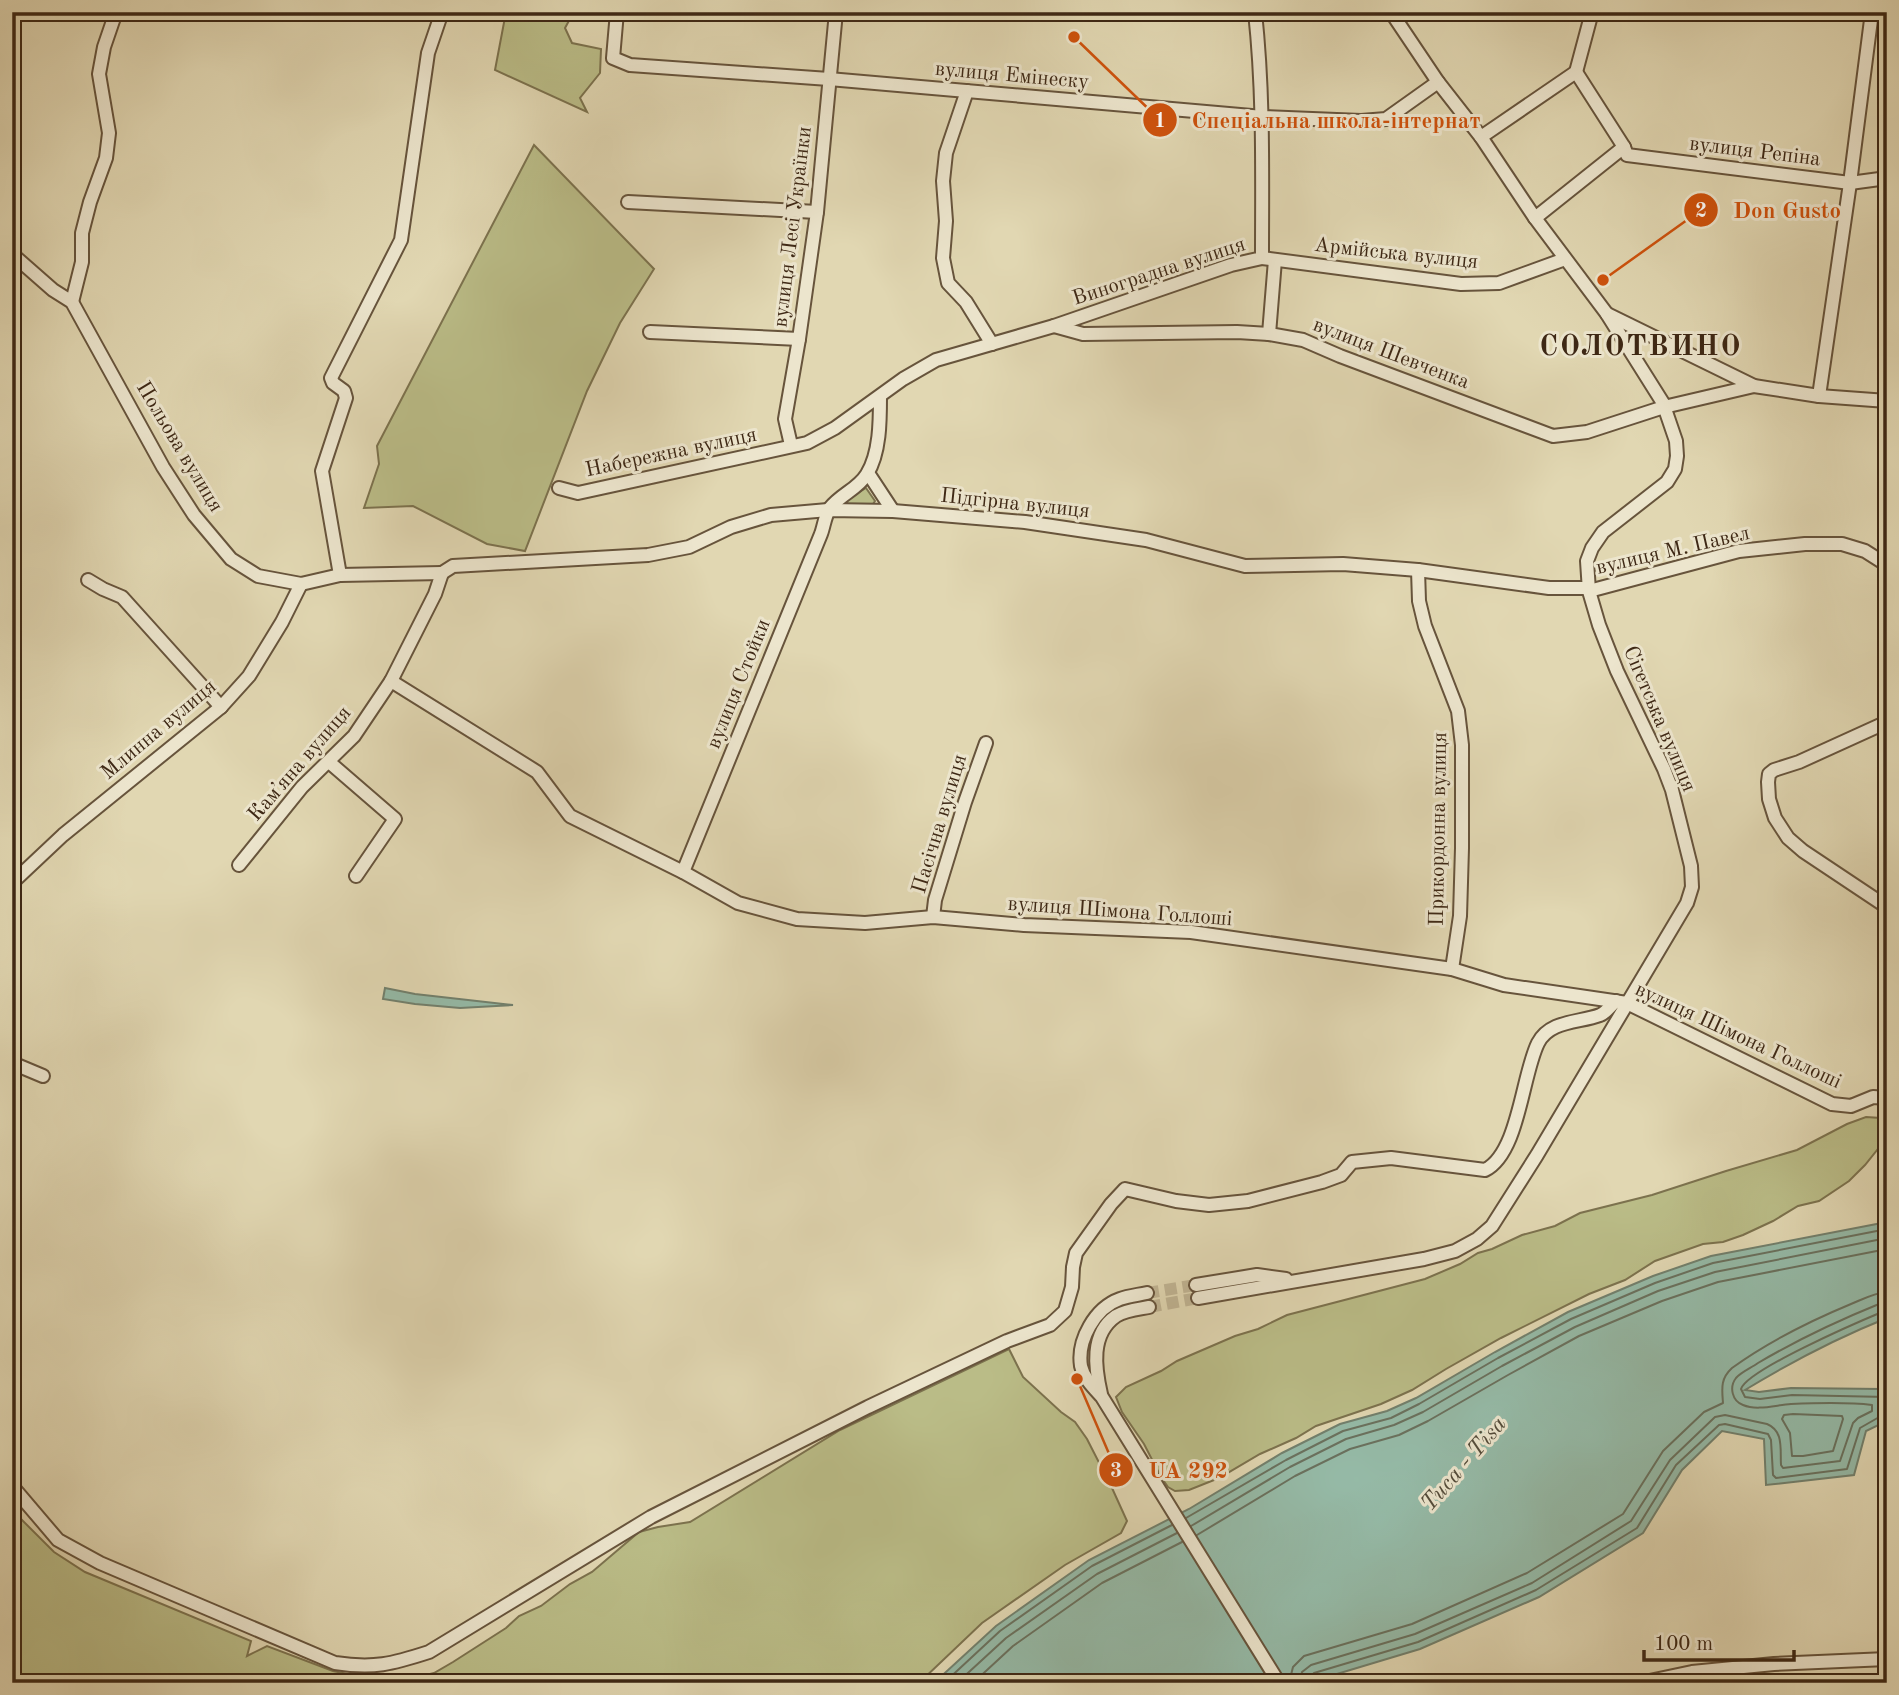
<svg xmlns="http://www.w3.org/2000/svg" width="1899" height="1695" viewBox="0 0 1899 1695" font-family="'Old Standard TT',serif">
<rect width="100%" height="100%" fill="#e1d7b2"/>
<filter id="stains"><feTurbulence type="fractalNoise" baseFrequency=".00286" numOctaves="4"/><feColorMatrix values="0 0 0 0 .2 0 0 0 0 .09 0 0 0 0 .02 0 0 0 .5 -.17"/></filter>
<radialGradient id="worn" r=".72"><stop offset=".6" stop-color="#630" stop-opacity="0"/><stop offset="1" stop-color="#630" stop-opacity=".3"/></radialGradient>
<g fill="#babc87" stroke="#7c724e" stroke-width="2">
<polygon points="506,12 594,12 571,17 565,28 572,43 601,49 600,73 580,98 587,112 495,70"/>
<polygon points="534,145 654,269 620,323 587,391 525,551 487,544 413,506 364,508 379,464 377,446"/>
<polygon points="866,488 875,501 873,504 848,504 845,500"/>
<polygon points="1866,1117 1881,1118 1886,1124 1885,1133 1881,1145 1865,1165 1849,1181 1819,1201 1798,1206 1773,1221 1743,1235 1723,1242 1703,1244 1655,1261 1625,1280 1589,1294 1501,1338 1446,1369 1412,1390 1381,1404 1316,1426 1296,1438 1260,1454 1219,1478 1189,1490 1175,1491 1168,1487 1161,1477 1144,1444 1122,1412 1116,1397 1126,1387 1161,1371 1177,1361 1235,1336 1258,1329 1287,1315 1425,1279 1460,1264 1478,1253 1492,1249 1522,1235 1555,1226 1580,1213 1652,1195 1726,1171 1797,1150 1847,1124"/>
<polygon points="1009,1349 1023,1377 1061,1412 1075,1422 1087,1439 1112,1488 1127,1521 1121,1533 1065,1565 982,1623 919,1683 12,1683 12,1510 54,1552 85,1572 251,1641 247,1656 267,1646 333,1671 382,1681 406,1680 434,1673 453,1662 506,1628 519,1616 541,1606 570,1584 592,1572 639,1532 658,1527 690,1522 840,1430"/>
</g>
<g fill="#95baa7" stroke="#72806d" stroke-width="2">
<polygon points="385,988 415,994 513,1005 460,1008 415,1004 383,999"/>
<path d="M1887,1222V1318C1837,1338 1791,1362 1745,1390L1759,1392L1791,1388L1883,1389L1887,1421L1866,1431L1854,1475L1766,1485L1764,1439L1722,1431L1682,1470L1643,1533L1539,1597L1420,1649L1307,1683H934L996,1626L1089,1560L1189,1509L1282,1453L1340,1424L1387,1411L1416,1398L1495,1352L1568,1312L1653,1276L1711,1256Z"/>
</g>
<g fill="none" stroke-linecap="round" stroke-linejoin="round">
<g stroke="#6a715e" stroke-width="2">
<path d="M1887,1312H1882C1858,1322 1747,1370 1741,1389L1745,1397L1760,1399L1792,1395L1887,1397"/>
<polygon points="1793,1414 1842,1416 1843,1419 1833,1451 1803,1456 1792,1456 1790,1433 1782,1419 1784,1415"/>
<polyline points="1186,1518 1286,1460 1343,1431 1391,1418 1419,1404 1498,1358 1571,1319 1655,1283 1713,1263 1887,1229"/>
<polyline points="1191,1526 1290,1467 1346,1439 1394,1425 1423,1412 1502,1366 1575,1327 1658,1291 1715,1272 1887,1238"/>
<polyline points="1197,1535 1295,1476 1350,1449 1399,1435 1428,1421 1508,1375 1579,1336 1662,1301 1718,1282 1887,1249"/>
<polyline points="944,1683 1000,1631 1092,1566 1172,1525"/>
<polyline points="957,1683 1006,1638 1097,1574 1177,1533"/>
<polyline points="973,1683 1013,1646 1102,1583 1182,1542"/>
<path d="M1289,1683L1293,1667L1304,1656L1412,1624L1527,1573L1623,1514L1663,1451L1704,1412L1723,1403C1722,1389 1720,1379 1732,1368C1768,1342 1810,1321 1851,1304C1863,1299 1874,1293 1887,1292"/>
<path d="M1300,1683L1302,1672L1311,1665L1415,1634L1532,1583L1631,1521L1670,1460L1715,1417L1725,1415L1767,1424C1784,1431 1780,1449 1781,1465L1783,1468L1840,1461L1853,1423L1858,1418L1872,1411V1405C1848,1402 1815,1403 1791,1404C1776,1405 1757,1411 1743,1405C1732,1401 1729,1387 1736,1378C1741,1372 1751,1368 1758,1363C1797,1340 1837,1321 1879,1304L1887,1303"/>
<polyline points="1309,1683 1310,1677 1314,1673 1418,1642 1536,1590 1637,1528 1676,1465 1719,1425 1725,1424 1768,1434 1771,1440 1773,1475 1776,1478 1847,1469 1860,1428 1881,1416 1887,1416"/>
</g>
<g stroke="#c0b493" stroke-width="12" stroke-dasharray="12 6" stroke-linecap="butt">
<polyline points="1147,1293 1196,1285"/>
<polyline points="1149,1307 1198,1298"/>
</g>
<g stroke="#67543c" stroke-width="16">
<g id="minor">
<polyline points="617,12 613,58 630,65 829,79 1263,117 1361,121 1386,119 1438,82"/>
<polyline points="12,15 37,12"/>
<polyline points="1576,72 1592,12"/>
<polyline points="967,91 946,153 943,181 946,221 943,258 948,283 966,302 992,344"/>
<polyline points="1481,137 1576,72 1624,147 1535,218"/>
<polyline points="1624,147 1627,155 1850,183 1887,178"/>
<polyline points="628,202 817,212"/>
<polyline points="12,254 53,290 72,302 163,467 194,515 231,559 258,576 301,584 340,575 442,573"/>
<polyline points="1262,258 1461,284 1499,283 1565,259"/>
<polyline points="72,302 82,262 82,233 90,202 106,158 109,133 99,74 104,47 116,12"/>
<polyline points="1607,314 1754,386 1819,396 1887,401"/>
<polyline points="1054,326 1083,334 1237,332 1269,334 1303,340 1340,356 1553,436 1587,432 1664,407 1754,386"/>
<polyline points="650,332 799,339"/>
<polyline points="1269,334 1275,260"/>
<polyline points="1819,396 1850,183 1872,12"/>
<polyline points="791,445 785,419 799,339 817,212 836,12"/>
<polyline points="868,473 893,511"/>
<path d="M559,488L578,493L807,443L835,428L903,379L936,360L1054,326L1231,265L1262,258C1262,175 1264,95 1255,12"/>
<polyline points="1418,570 1419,601 1425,626 1458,711 1462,745 1462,848 1460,916 1452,969"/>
<polyline points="442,573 453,566 648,555 689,547 731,527 771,515 828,510 893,511 1025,522 1146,540 1245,566 1343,564 1418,570 1549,588 1588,588"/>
<polyline points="340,575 322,471 346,398 344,391 333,383 331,378 401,240 428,53 442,12"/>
<polyline points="88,580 103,589 122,597 221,707"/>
<polyline points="1589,591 1739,551 1805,544 1842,544 1865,551 1887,565"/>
<polyline points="391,681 537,772 570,816 683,872 738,903 797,919 865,923 933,917 1024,925 1191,932 1452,969 1504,985 1627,1003 1832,1104 1851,1106 1873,1097 1887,1098"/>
<polyline points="1887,722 1799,762 1774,770 1769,774 1768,782 1769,799 1775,818 1788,838 1803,851 1887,907"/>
<polyline points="329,762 395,819 356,876"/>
<polyline points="239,865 302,787 354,736 391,681 435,594 442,573"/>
<path d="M683,872L821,534C824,526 825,515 830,508C841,494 858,489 867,474C880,453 880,421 880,397"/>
<polyline points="12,883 63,835 221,707 249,676 282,622 301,584"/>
<polyline points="933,917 935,900 965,802 986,743"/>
<polyline points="12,1063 43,1076"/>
<polyline points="1196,1285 1257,1275 1286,1279"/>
<path d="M1147,1293C1138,1295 1128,1296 1120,1299C1095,1308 1077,1340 1081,1366C1084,1379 1094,1388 1102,1397L1279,1683"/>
<polyline points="1198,1298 1424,1259 1455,1251 1477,1239 1492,1226 1537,1155 1687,903 1692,887 1691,866 1672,790 1664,769 1617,671 1599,625 1589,591 1587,561 1592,548 1603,532 1667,482 1675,469 1677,456 1676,441 1663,403 1607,314 1535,218 1481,137 1438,82 1391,12"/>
<path d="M1101,1394C1095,1368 1090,1334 1116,1316C1125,1310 1138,1309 1149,1307"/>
<path d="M12,1486L58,1540L100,1563L335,1663C374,1669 392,1664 429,1652L651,1517L868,1407L1007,1341L1050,1325L1065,1311L1072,1287L1073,1267L1076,1253L1111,1204L1125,1189L1176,1201L1209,1205L1248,1201L1322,1182L1341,1175L1352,1162L1391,1158L1485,1170C1519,1153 1522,1075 1538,1043C1550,1020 1579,1023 1600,1015C1606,1013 1611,1005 1616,1001"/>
<polyline points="1640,1683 1692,1672 1774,1664 1887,1659"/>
</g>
</g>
<use href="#minor" stroke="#ece5cd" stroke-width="12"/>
</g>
<g text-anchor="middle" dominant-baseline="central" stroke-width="6" stroke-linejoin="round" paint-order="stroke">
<g font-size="21" fill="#3e2815" stroke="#ece5cd">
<text transform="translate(1012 76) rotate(5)">вулиця Емінеску</text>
<text transform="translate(1755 152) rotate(7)">вулиця Репіна</text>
<text transform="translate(793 227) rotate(-83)">вулиця Лесі Українки</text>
<text transform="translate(1396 254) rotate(6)">Армійська вулиця</text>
<text transform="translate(1159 272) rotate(-18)">Виноградна вулиця</text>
<text transform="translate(1391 354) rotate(21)">вулиця Шевченка</text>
<text transform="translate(179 447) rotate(59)">Польова вулиця</text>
<text transform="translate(671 453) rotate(-12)">Набережна вулиця</text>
<text transform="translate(1015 504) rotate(6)">Підгірна вулиця</text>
<text transform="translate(1673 551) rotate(-13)">вулиця М. Павел</text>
<text transform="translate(739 684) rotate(-68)">вулиця Стойки</text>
<text transform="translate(1659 719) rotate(67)">Сігетська вулиця</text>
<text transform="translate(159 730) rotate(-40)">Млинна вулиця</text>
<text transform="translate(300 764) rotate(-49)">Камʼяна вулиця</text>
<text transform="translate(940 824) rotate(-73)">Пасічна вулиця</text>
<text transform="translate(1439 829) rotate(-89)">Прикордонна вулиця</text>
<text transform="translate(1120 912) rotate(4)">вулиця Шімона Голлоші</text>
<text transform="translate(1738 1036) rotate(25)">вулиця Шімона Голлоші</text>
</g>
<g font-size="23" font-style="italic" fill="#544c3a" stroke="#ece5cd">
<text transform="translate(1464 1464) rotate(-49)">Тиса - Tisa</text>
</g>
<g font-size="28" font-weight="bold" letter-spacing="2" fill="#3e2815" stroke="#ece5cd">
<text x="1641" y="348">СОЛОТВИНО</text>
</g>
</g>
<path fill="none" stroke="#ce520d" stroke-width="2.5" d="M1074 37L1160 120M1603 280L1701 210M1077 1379L1116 1470"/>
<g fill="#ce520d" stroke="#ece5cd" stroke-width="2.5">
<circle cx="1074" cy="37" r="7"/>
<circle cx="1603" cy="280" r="7"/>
<circle cx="1077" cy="1379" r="7"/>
<circle cx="1160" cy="120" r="18"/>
<circle cx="1701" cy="210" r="18"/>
<circle cx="1116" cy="1470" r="18"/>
</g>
<g font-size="21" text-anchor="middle" font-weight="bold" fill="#fff">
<text x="1160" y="127">1</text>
<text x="1701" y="217">2</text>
<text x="1116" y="1477">3</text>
</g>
<g font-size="23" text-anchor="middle" font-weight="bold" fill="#ce520d" stroke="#ece5cd" stroke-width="6" stroke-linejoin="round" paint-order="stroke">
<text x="1336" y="128">Спеціальна школа-інтернат</text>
<text x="1787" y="218">Don Gusto</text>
<text x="1188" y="1478">UA 292</text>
</g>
<rect width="1899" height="1695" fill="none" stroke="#e1d7b2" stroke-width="42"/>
<rect x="14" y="14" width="1871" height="1667" fill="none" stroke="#3e2815" stroke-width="3.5"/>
<rect x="21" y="21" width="1857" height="1653" fill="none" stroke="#3e2815" stroke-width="2"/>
<path d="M1644 1650v10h150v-10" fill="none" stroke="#3e2815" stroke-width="3.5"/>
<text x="1654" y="1650" font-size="21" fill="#3e2815" stroke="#ece5cd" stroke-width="5" paint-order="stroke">100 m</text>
<rect width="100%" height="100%" filter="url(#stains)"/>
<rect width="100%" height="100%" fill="url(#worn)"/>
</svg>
